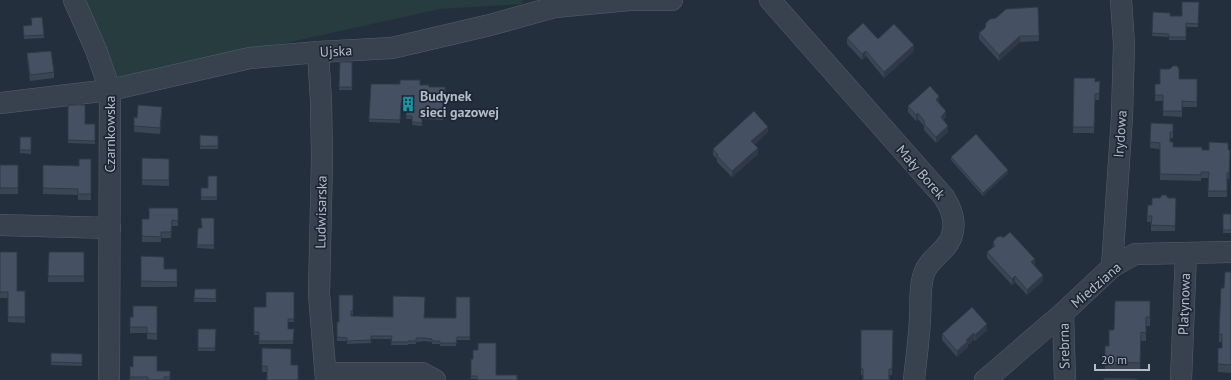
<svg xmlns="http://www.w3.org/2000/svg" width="1231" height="380" viewBox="0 0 1231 380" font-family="'PT Sans',sans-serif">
<rect width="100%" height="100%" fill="#242f3e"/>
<polygon fill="#263c3f" points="81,0 522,0 523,4 440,9 118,80"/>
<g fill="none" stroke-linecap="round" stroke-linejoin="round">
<g stroke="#565f6c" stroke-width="22">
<g id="minor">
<polyline points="74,0 96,50 110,90 109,380"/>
<path d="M770,0L944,197C951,208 956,222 952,235C948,250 931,257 925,271C919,284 921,305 920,319C919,340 916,360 914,380"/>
<polyline points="318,52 321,101 322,159 319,294 326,380"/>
<polyline points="0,103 110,90 250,58 318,52 392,48 490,25 555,7 629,0 672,0"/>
<polyline points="0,225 110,228"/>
<polyline points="1112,267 1122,116 1124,44 1121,0"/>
<polyline points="1063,313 1065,380"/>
<polyline points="326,373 422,373 435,380"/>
<polyline points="985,380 1063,313 1112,267 1135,254 1231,252"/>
<polyline points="1181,380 1186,253"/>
</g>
</g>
<use href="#minor" stroke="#38414e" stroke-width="21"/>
</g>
<g fill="#3b4654">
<polygon points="1199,2 1198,27 1186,27 1186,40 1169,40 1169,37 1152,36 1153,12 1170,16 1182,16"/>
<polygon points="31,25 44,35 44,38 24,39 23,29"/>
<polygon points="979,33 1039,36 1039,41 1020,42 999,61 979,39"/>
<polygon points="847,38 878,39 914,51 884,78 866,56 862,60 847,44"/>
<polygon points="27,53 54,72 54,78 30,81 27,59"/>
<polygon points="340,62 352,62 352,90 339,90"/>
<polygon points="1074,78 1095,82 1100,81 1099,100 1095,100 1094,133 1073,133"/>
<polygon points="1179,79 1197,79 1197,107 1182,107 1182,117 1163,116 1163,101 1155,101 1155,84 1160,84"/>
<polygon points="371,84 420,85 429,87 445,87 445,105 443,105 443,120 422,119 422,126 412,125 412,119 406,119 407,105 401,105 400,123 369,122"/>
<polygon points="939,102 939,103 946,117 943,120 948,132 936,143 924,130 924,126 918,119 916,121 908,112 908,106"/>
<polygon points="68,105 85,124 95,124 95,144 68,143"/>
<polygon points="162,113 160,134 134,132 134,126 137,118"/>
<polygon points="1151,123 1173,124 1173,138 1170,138 1170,142 1173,147 1202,150 1230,150 1229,179 1227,179 1227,197 1208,197 1208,178 1201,178 1201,181 1160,180 1160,149 1150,148"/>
<polygon points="768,132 754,145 758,154 732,177 717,162 717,159 713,155 713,149"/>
<polygon points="200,135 218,136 218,149 200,149"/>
<polygon points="20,137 31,137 31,154 20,153"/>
<polygon points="951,157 1008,173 983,196 951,160"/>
<polygon points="142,158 169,159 169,186 142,185"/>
<polygon points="91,159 91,200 78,200 78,195 43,194 43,165 79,166"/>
<rect x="0" y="165" width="18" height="29"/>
<polygon points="217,176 217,200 201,200 201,188 208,188"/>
<polygon points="1168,198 1176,198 1175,231 1151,231 1151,222 1147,222 1147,216 1152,205"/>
<polygon points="178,208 178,226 172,226 171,238 161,238 161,242 142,242 142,225 149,219"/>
<rect x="1223" y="214" width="8" height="19"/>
<polygon points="214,218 214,249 197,248 198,228 202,228"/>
<polygon points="993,242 1035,265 1043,281 1027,295 1015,282 1012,285 987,258 987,252 993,247"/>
<polygon points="0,252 17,291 25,291 25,323 8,322 8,298 0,298"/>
<polygon points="49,252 84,252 84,282 48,282"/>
<polygon points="141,256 164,269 177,269 177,287 141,287"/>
<polygon points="1231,272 1231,373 1218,372 1218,348 1222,348 1222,342 1219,342 1219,319 1224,288"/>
<polygon points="195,289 216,289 216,302 194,302"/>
<polygon points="294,292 294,322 288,322 288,329 294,329 293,344 259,344 259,335 254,335 254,307 266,307"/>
<polygon points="353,295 353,315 351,314 351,316 456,318 470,297 470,340 457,340 456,346 440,346 440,344 432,344 432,342 424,341 416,342 416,344 408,344 408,345 391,345 392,339 371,339 371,343 347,344 347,341 337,341 337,322 339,322"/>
<polygon points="1150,301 1150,326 1146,326 1146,341 1141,341 1140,371 1105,370 1105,346 1109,346 1114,330"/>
<polygon points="157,306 157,340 147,339 147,333 130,333 130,317 133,317"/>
<polygon points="198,329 216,329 215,351 198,351"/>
<polygon points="861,330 893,330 892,375 861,375"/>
<polygon points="987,330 975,341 974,339 968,345 968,347 957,357 942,340 942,334"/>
<polygon points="262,348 291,349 267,372 262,372"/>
<polygon points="478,350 477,379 471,379 471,359 473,359"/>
<polygon points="51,353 82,354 82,366 51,365"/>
<polygon points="130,366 157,371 170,371 170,380 130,380"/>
</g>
<g fill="#303945">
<polygon points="1020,36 1020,42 999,61 999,55"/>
<polygon points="914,45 914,51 884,78 884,72"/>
<polygon points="866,51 866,56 862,60 862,54"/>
<polygon points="939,96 939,102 936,105 936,100"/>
<polygon points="946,111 946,117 941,123 941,117"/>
<polygon points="918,113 918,119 916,121 916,115"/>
<polygon points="948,126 948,132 936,143 936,137"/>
<polygon points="768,127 768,132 751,147 751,141"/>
<polygon points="758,148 758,154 732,177 732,171"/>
<polygon points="1008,170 1008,173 983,196 983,193"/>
<polygon points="1035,259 1035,265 1031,268 1031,262"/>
<polygon points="1043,275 1043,281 1027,295 1027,290"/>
<polygon points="1015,276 1015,282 1012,285 1012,279"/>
<polygon points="987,324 987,330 975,341 975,335"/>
<polygon points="974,333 974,339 968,345 968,347 957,357 957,351 966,340"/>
</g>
<g fill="#455162" stroke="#303945">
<polygon points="1182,2 1199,2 1198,24 1186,23 1186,37 1169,37 1169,34 1152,33 1153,12 1170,13 1170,16 1182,16"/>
<polygon points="1038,7 1039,36 1020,36 999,55 979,33 985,28 986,23 990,19 996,18 1006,9"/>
<polygon points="42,17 44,35 24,36 23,26 32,25 31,18"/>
<polygon points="863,23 878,39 894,24 914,45 884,72 866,51 862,54 847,38"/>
<polygon points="51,51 54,72 30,75 27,53"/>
<polygon points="340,62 352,62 352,87 339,87"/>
<polygon points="1173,66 1177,66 1179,69 1179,79 1197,79 1197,102 1182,101 1182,111 1163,111 1163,95 1155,95 1155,84 1160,84 1160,69 1170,69"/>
<polygon points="1074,78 1095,78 1095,82 1100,81 1099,94 1095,94 1094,127 1073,127"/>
<polygon points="400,80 420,80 420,85 429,85 429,87 445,87 445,102 443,102 443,117 422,116 422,123 412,122 412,116 406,116 407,102 401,102 400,120 369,119 371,84 400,84"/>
<polygon points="930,86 939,96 936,100 946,111 941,117 948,126 936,137 924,124 925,122 918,113 916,115 908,106"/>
<polygon points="68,105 85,105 85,124 95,124 95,141 68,140"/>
<polygon points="138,105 162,107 160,128 134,126 134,117 137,118"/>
<polygon points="754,111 768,127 751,141 758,148 732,171 717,156 718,155 713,149"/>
<polygon points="1151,123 1173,124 1173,132 1170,132 1170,142 1173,142 1173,147 1202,147 1202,150 1209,150 1209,142 1228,143 1228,150 1230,150 1229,173 1227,173 1227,191 1208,191 1209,172 1201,172 1201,175 1160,174 1160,143 1150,142"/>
<polygon points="976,134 1008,170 983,193 951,157"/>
<polygon points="200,135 218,136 218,146 200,146"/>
<rect x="20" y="137" width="11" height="13"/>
<polygon points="142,158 169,159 169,180 142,180"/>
<polygon points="79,159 91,159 91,194 78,194 78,189 43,188 43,165 79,166"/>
<rect x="0" y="165" width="18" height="23"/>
<polygon points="208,176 217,176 217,197 201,197 201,188 208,188"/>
<polygon points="1162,195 1166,195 1168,198 1176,198 1175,226 1151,225 1152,216 1147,216 1148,205 1152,205 1152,198 1160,198"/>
<polygon points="149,208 178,208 178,221 172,220 171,232 161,232 161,237 142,236 142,219 149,219"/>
<rect x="1223" y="214" width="8" height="16"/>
<polygon points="201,218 214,218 214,245 197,245 198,228 202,228"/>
<polygon points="1010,232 1035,259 1031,262 1043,275 1027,290 1015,276 1012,279 987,252 995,246 993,242 997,237 1002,236 1003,238"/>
<polygon points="0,252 17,252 17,291 25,291 25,317 8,317 8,292 0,292"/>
<polygon points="49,252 84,252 84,276 48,276"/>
<polygon points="141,256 164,257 164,269 177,269 177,282 141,281"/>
<polygon points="1225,272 1231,272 1231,365 1218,364 1218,348 1222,348 1222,334 1219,334 1221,288 1224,288"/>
<polygon points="195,289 216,289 216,299 194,298"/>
<polygon points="266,292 294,292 294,319 288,319 288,329 294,329 293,341 259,341 259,332 254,332 254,307 266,307"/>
<polygon points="339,295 353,295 353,311 351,311 351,316 393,317 393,296 425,297 424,318 456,318 456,297 470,297 470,337 457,337 456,343 440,343 440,341 432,341 432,339 424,338 416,338 416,341 408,341 408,342 391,342 392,336 371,336 371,340 347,341 347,338 337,337 337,322 339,322"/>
<polygon points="1115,301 1150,301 1150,317 1146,317 1146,333 1141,332 1140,363 1105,362 1105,346 1109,346 1109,330 1114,330"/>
<polygon points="133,306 157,306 157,334 147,333 147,327 130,327 130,317 133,317"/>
<polygon points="972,307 987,324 975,335 974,333 966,340 968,341 957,351 942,334"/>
<polygon points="198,329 216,329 215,348 198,348"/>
<polygon points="861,330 893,330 892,369 889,369 889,380 863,380 863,369 861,369"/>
<polygon points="478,343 496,343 496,375 517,375 517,380 477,380 477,376 471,376 471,359 473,359 473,350 478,350"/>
<polygon points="262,348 291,349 291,365 298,365 298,380 267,380 267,366 262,366"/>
<polygon points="51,353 82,354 82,363 51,362"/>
<polygon points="133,356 157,356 157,371 170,371 170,377 164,377 164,380 148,380 148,377 130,377 130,366 133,367"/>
<polygon points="1104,378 1137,379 1137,380 1104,380"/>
</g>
<defs>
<g id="building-bare" transform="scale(1.2)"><path d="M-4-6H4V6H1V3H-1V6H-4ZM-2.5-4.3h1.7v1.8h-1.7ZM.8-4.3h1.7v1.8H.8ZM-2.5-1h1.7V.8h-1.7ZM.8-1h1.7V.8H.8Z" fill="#0f9aa8" stroke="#1d2633" stroke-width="2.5" paint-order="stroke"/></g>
</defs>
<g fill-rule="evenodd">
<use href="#building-bare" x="408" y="104"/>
</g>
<g text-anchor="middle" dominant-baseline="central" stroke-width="3.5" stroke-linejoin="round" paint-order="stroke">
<g font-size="14" fill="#b4bcc9" stroke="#1d2633">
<text transform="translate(336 51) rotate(-3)">Ujska</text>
<text transform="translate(110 134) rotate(-90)">Czarnkowska</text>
<text transform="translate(1120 134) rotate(-86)">Irydowa</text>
<text transform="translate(921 172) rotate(49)">Mały Borek</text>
<text transform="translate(321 212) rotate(-89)">Ludwisarska</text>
<text transform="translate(1096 285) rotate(-41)">Miedziana</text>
<text transform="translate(1184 304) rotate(-88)">Platynowa</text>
<text transform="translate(1064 346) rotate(-91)">Srebrna</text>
</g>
<g font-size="14" font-weight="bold" fill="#b4bcc9" stroke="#1d2633" text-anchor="start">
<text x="420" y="96">Budynek<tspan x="420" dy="16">sieci gazowej</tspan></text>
</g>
</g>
<path d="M1095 364v6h54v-6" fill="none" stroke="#b4bcc9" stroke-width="2"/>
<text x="1101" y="364" font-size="12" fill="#b4bcc9" stroke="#1d2633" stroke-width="3" paint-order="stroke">20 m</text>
</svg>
